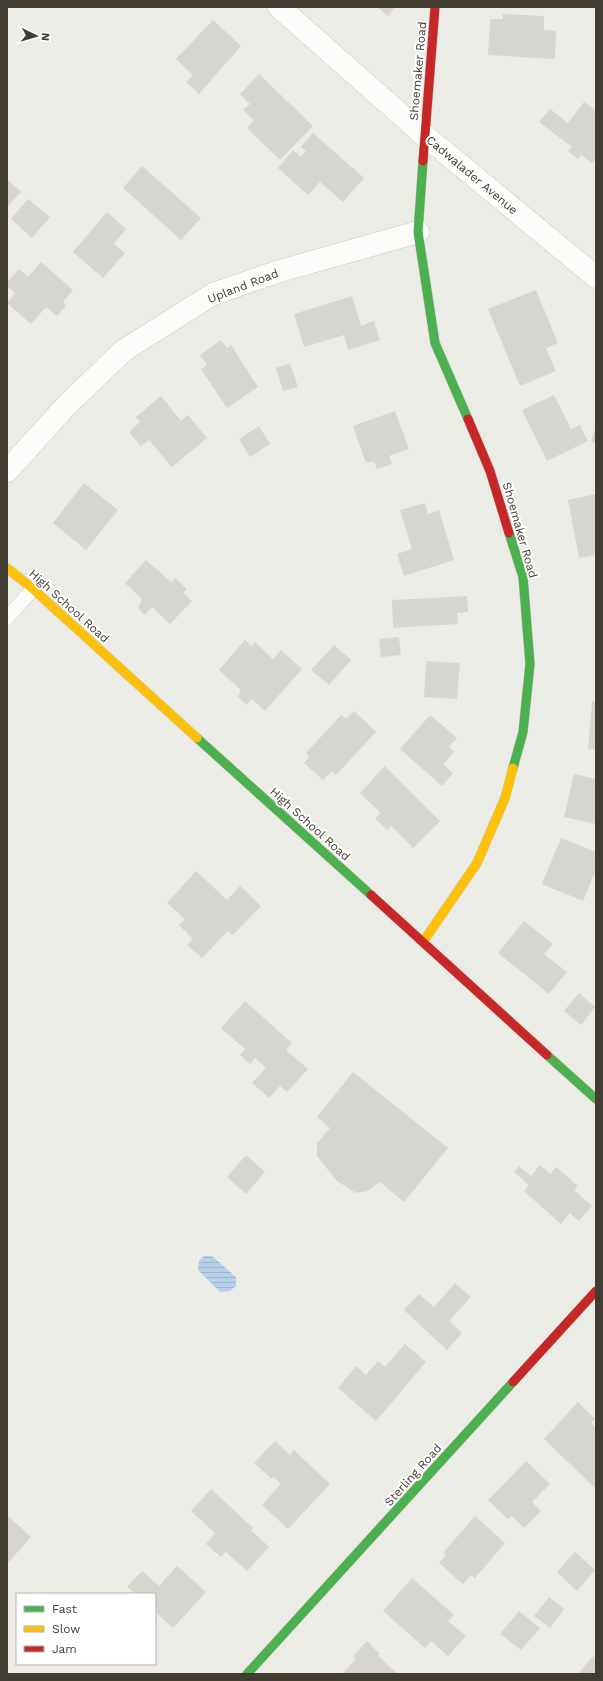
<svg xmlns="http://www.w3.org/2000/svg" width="603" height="1681" viewBox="0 0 603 1681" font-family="'Work Sans',sans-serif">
<defs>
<pattern id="water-rules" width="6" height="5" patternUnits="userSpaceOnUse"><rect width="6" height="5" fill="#b7d1ea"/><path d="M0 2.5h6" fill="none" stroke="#9fb4c9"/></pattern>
</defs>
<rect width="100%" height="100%" fill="#ecece6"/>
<polygon fill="url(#water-rules)" points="204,1256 212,1256 236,1277 236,1286 230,1291 220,1292 198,1270 199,1261"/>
<g fill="#d6d5cf">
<polygon points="377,7 395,7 388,16"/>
<polygon points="503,14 544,16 544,30 556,31 555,59 488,55 490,19 503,19"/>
<polygon points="213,20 241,46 199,94 186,82 193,75 176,59"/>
<polygon points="259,74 313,126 280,160 247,128 254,120 243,110 250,104 240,94"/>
<polygon points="584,102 596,110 596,158 592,163 581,155 578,159 568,151 572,147 539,122 550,109 568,123"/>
<polygon points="313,133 364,178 343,202 320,182 308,195 278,168 293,150 301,157 306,151 301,147"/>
<polygon points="142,166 201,218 181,240 123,188"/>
<polygon points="7,179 21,192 7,207"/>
<polygon points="28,199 50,217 32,238 11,219"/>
<polygon points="107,212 126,229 114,244 125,253 103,278 73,252"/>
<polygon points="41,262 73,290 63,302 66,306 57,316 46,307 31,324 7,303 15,293 7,286 7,282 19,269 28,277"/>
<polygon points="536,290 558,343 546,348 556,371 520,386 488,309"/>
<polygon points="352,296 361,326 374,321 380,340 348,350 344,335 304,347 294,314"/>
<polygon points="221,340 227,348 231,345 258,387 227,408 201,369 207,365 200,355"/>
<polygon points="290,363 298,387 283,391 276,368"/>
<polygon points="554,395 571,429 580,425 588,441 547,461 522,410"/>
<polygon points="161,396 181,421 188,415 207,438 172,467 149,440 141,446 129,432 140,422 136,417"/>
<polygon points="395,411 409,449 389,456 392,464 377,469 374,461 366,463 353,426"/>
<polygon points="259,426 270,444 250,457 239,439"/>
<polygon points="596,426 596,443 591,441"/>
<polygon points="84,483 118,510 86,550 53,523"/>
<polygon points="596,494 596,555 579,558 568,500"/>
<polygon points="425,503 428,514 439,510 454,560 404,576 397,554 412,549 400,510"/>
<polygon points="146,560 171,582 175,578 187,589 183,593 192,601 170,624 152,607 145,615 138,608 142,599 125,583"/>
<polygon points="467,596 468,612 457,613 458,624 393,628 392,600"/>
<polygon points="399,637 401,655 381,657 379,639"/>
<polygon points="245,640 252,646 255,642 273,659 281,650 302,669 265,711 252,699 246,705 238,697 241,690 219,670"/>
<polygon points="334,645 351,660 329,685 311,670"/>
<polygon points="426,661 460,663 457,699 424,697"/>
<polygon points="592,702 596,702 596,750 588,749"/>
<polygon points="354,711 376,732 336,775 332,771 323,780 304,763 309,757 306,753 341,715 346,719"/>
<polygon points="430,715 457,738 449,747 454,752 443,764 453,773 442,786 400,749"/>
<polygon points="385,766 440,821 413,848 391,826 387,830 375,818 381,813 360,793"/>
<polygon points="574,774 596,779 596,824 564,817"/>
<polygon points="561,838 596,852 596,870 583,901 542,884"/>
<polygon points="196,871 227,900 240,886 261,906 233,935 228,931 202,958 187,945 193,939 179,925 185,919 167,903"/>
<polygon points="524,921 553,944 544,954 567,972 549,994 498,953"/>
<polygon points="579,993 595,1007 581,1025 564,1011"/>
<polygon points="245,1001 292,1043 286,1050 308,1069 287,1092 280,1086 269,1098 252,1083 266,1068 255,1058 250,1064 240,1055 245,1049 221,1028"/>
<polygon points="353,1072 448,1148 404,1202 380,1182 367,1191 356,1193 337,1181 317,1156 317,1143 330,1128 317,1117"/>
<polygon points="246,1155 265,1172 246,1194 227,1177"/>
<polygon points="540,1165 550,1174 556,1167 578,1186 574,1190 592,1206 579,1221 570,1213 561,1224 524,1191 529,1185 514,1172 519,1166 531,1176"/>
<polygon points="455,1283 471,1297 449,1321 462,1333 447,1350 404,1310 419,1294 434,1307"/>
<polygon points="405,1344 426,1362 376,1421 338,1388 356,1366 366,1375 378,1361 385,1367"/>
<polygon points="578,1402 595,1419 591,1423 596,1428 596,1489 544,1439"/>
<polygon points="275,1441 290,1455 294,1450 330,1484 288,1529 262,1505 281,1484 273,1477 272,1479 254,1463"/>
<polygon points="526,1461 550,1484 532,1502 541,1511 524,1528 512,1516 508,1519 488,1500"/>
<polygon points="211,1489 253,1528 251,1530 269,1547 247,1571 226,1552 221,1557 206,1544 215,1533 191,1511"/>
<polygon points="475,1516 505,1543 475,1578 471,1575 463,1584 439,1563 446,1555 443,1553"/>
<polygon points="9,1517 31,1537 7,1564 7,1519"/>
<polygon points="575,1552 595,1570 577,1591 557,1572"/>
<polygon points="177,1566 206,1592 173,1628 155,1612 155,1594 136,1594 127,1587 142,1571 159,1586"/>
<polygon points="412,1578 454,1615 448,1621 466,1636 448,1656 431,1641 425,1648 383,1611"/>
<polygon points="549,1597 564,1609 550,1628 534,1616"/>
<polygon points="519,1611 540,1628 521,1650 500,1634"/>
<polygon points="367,1641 380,1654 378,1656 398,1674 342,1674 356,1659 353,1656"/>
<polygon points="593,1656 596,1658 596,1674 578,1674"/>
</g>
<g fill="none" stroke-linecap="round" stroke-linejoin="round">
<g stroke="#c9c8c2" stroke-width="15">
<polyline id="lane" points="7,618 33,589"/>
</g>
<g stroke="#c9c8c2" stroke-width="23">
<g id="street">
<polyline points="279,7 425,136 596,277"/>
<polyline points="7,471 66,406 123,351 213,294 280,271 418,232"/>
</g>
</g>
<g stroke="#ccc9bd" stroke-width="10">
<g id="fast">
<polyline points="423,161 418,232 435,343 468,419"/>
<polyline points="509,533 523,577 530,664 523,732 513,768"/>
<polyline points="197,738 371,895"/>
<polyline points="547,1055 596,1099"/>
<polyline points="247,1674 513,1382"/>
</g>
</g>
<g stroke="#ccc9bd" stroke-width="10">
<g id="slow">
<polyline points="7,568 33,589 197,738"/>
<polyline points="423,942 477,863 505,798 513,768"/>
</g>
</g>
<g stroke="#ccc9bd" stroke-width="10">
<g id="jam">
<polyline points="423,161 435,7"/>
<polyline points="468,419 490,471 509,533"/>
<polyline points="371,895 547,1055"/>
<polyline points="513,1382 596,1291"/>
</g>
</g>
<use href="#lane" stroke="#fcfcfb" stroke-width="14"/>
<use href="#street" stroke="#fcfcfb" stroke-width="22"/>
<use href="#fast" stroke="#4caf50" stroke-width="9"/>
<use href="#slow" stroke="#ffc107" stroke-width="9"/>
<use href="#jam" stroke="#c62828" stroke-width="9"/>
</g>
<g text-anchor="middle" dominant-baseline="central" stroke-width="4" stroke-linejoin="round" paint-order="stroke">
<g font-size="12" fill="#423d33" stroke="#fff">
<text transform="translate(418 71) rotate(-85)">Shoemaker Road</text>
<text transform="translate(472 175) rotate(40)">Cadwalader Avenue</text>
<text transform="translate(243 286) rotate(-21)">Upland Road</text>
<text transform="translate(520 530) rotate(74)">Shoemaker Road</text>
<text transform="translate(69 606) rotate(42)">High School Road</text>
<text transform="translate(310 824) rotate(42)">High School Road</text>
<text transform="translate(413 1475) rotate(-48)">Sterling Road</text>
</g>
</g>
<rect width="603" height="1681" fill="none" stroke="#423d33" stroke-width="16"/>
<rect x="16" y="1593" width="140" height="72" fill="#ffffff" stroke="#b3b1ad"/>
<rect x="24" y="1606" width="20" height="6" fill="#4caf50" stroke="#b3b1ad"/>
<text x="52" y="1613" font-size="12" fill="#423d33">Fast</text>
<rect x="24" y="1626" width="20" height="6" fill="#ffc107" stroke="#b3b1ad"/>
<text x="52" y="1633" font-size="12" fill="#423d33">Slow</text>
<rect x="24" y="1646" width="20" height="6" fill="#c62828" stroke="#b3b1ad"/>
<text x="52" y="1653" font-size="12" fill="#423d33">Jam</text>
<g transform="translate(36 36) rotate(95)" stroke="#ffffff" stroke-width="3" paint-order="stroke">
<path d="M0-3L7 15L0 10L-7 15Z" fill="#423d33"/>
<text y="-6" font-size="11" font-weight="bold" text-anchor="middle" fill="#423d33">N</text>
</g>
</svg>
